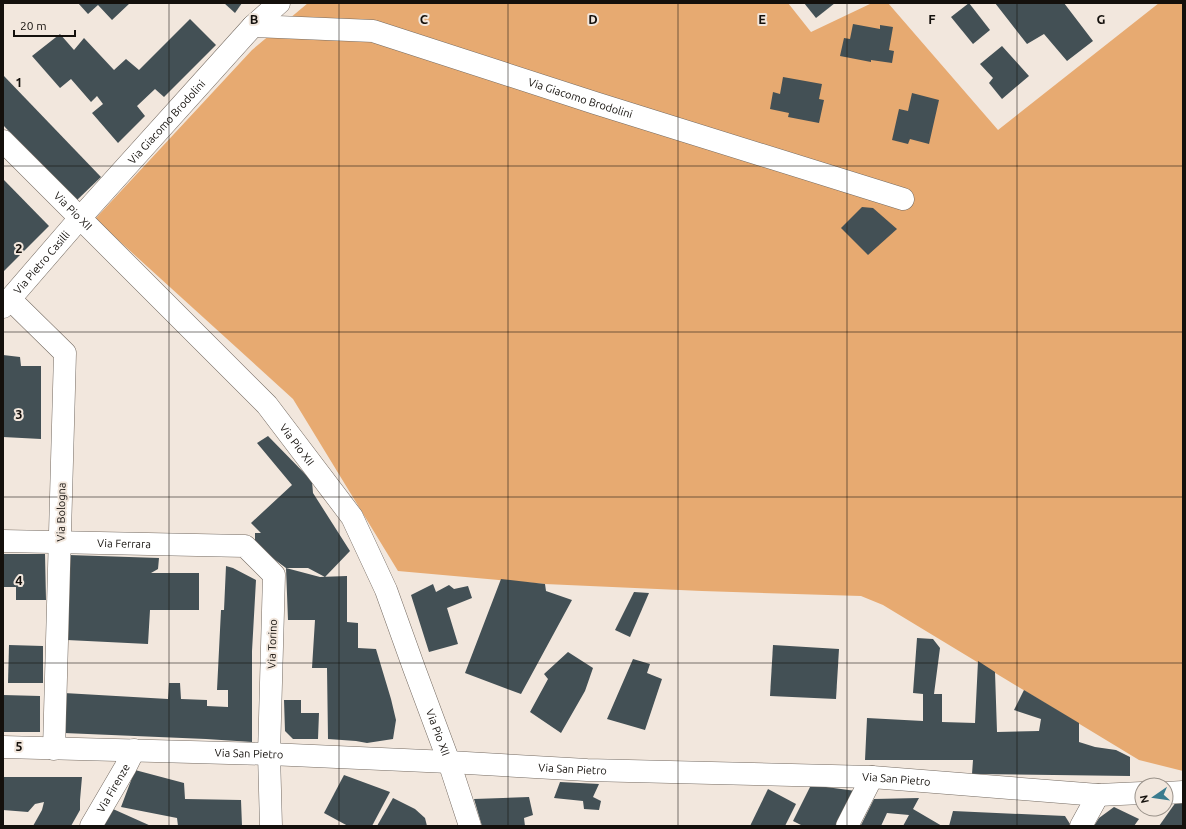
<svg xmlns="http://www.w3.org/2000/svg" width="1186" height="829" viewBox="0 0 1186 829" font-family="Ubuntu,sans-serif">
<rect width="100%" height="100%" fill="#f2e7dd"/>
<polygon fill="#e7aa71" points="308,3 788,3 811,32 872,3 888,3 998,130 1159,3 1183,3 1183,771 1139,760 883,605 861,596 702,591 545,584 398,571 293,399 95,219 252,50"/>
<g fill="#435055">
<polygon points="78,3 130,3 112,20 98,5 88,14"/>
<polygon points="224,3 242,3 235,13"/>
<polygon points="804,3 835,3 816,18"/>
<polygon points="969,3 990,30 973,44 951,17"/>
<polygon points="995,3 1064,3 1093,41 1067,61 1044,34 1027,44"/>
<polygon points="190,19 216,45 164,97 155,89 137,106 145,116 118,143 92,113 103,104 97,96 91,102 71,79 60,88 32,56 60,34 74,50 84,38 114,70 126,59 139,70"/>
<polygon points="853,24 880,29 880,25 893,27 889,50 894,51 892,63 871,60 871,62 840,56 844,38 850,39"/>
<polygon points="1002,46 1029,76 1002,99 989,83 993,78 980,64"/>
<polygon points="3,75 101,177 76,201 3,125"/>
<polygon points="783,77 822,84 819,99 824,100 819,123 788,117 789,113 770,109 773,92 780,94"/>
<polygon points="912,93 939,100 929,144 910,139 908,144 892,140 899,109 908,111"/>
<polygon points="3,179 49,226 3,272"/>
<polygon points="862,207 873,208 897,229 868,255 841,228"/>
<polygon points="3,355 20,357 21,366 41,366 41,439 3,437"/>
<polygon points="268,436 312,481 313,493 350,551 325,577 308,568 286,568 320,577 347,576 347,622 358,623 358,648 376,649 391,699 396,720 393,739 367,743 356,741 328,739 327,668 312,668 315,620 288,620 286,568 255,545 255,533 261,533 251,523 292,485 257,443"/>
<polygon points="3,554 45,554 46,600 16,600 16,587 3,587"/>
<polygon points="69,555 159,558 158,569 151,573 199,573 199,610 150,610 148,644 67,640"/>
<polygon points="226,566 233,568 256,580 252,651 252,742 206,739 64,733 64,693 168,699 169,683 180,683 181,699 207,700 207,706 228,707 228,690 217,690 221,610 224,610"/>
<polygon points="501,579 545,584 546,591 572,600 521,694 465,673"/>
<polygon points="433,584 436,592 449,585 454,589 468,586 472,598 447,608 458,644 429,652 411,595"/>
<polygon points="634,592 649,593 630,637 615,630"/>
<polygon points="917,638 933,639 940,648 934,694 942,694 942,722 975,723 978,661 995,672 997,732 1039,731 1041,719 1014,710 1024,690 1079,723 1079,742 1095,747 1116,750 1130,757 1130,776 972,774 973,760 865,760 867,718 923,721 923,694 913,693"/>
<polygon points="9,645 43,646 43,683 8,683"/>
<polygon points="773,645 839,649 836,699 770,696"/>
<polygon points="568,652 593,668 585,691 561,733 530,712 548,679 544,674"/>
<polygon points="633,659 650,664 647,673 662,679 645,730 607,719"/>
<polygon points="3,695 40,696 40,732 3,732"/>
<polygon points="284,700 301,700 301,713 319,713 318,739 293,739 285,731"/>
<polygon points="135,770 184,783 185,799 241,800 242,826 178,826 177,818 121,807"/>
<polygon points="344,775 390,792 372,826 348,826 324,813"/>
<polygon points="3,777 82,777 80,800 80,810 71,826 33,826 42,810 44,802 35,804 28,812 3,810"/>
<polygon points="560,782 599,784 593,797 601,801 599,810 584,809 583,801 554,798"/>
<polygon points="811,785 856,791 837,826 803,826 793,821"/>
<polygon points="768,789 796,804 785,826 750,826"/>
<polygon points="529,797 533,815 524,818 525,826 482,826 474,799"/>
<polygon points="393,798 415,809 425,818 427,826 377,826"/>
<polygon points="919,798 913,809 942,826 903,826 909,815 887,813 881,826 861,825 874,799"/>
<polygon points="1183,801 1183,826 1159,826 1176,802"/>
<polygon points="1114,807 1139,819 1134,826 1094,826 1099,818"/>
<polygon points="113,809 151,826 104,826"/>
<polygon points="953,811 1065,816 1070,824 1069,826 949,826"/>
</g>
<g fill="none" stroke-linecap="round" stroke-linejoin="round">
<g stroke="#756b62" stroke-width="23">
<g id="minor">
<path id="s1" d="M253,26L373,31L595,103L903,199"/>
<path id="s2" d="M3,141L267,405L352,517L386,590L414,668L449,762L470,826"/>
<polyline points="10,299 65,353 54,749"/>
<path id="s3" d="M3,307L80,218L253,26L279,3"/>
<path id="s4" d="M3,541L245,546L274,575L269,754L271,826"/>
<path id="s5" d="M3,747L269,754L449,762L587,770L872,777L1098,795L1142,793"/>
<polyline points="1166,793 1183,792"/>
<path id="s6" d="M91,826L125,768L134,750"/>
<polyline points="847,826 872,777"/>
<polyline points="1081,826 1098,795"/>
</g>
</g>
<use href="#minor" stroke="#fff" stroke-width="22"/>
</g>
<path fill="none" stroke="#14100c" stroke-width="1" stroke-opacity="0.55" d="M169,3V826M339,3V826M508,3V826M678,3V826M847,3V826M1017,3V826M3,166H1183M3,332H1183M3,497H1183M3,663H1183"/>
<g text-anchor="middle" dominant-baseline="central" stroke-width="4" stroke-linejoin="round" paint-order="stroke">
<g font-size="11" fill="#14100c" stroke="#f2e7dd">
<text stroke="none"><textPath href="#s1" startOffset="338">Via Giacomo Brodolini</textPath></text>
<text stroke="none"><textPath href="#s3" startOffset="247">Via Giacomo Brodolini</textPath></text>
<text stroke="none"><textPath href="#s2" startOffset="99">Via Pio XII</textPath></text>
<text stroke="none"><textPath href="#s3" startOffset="59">Via Pietro Casilli</textPath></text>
<text stroke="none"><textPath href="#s2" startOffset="423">Via Pio XII</textPath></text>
<text transform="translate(61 512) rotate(-89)">Via Bologna</text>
<text stroke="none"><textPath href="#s4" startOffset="121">Via Ferrara</textPath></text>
<text transform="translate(272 644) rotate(-88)">Via Torino</text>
<text stroke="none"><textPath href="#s2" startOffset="746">Via Pio XII</textPath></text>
<text stroke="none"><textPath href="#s5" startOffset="246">Via San Pietro</textPath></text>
<text stroke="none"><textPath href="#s5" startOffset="570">Via San Pietro</textPath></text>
<text stroke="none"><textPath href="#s5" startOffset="894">Via San Pietro</textPath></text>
<text stroke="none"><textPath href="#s6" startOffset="44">Via Firenze</textPath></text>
</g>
</g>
<g font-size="13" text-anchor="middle" font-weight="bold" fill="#14100c" stroke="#f2e7dd" stroke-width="4" stroke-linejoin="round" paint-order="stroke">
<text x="254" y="24">B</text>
<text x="424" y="24">C</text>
<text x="593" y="24">D</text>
<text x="762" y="24">E</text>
<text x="932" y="24">F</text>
<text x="1101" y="24">G</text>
<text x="19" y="87">1</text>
<text x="19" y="253">2</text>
<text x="19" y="419">3</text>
<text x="19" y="585">4</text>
<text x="19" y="751">5</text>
</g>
<rect width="1186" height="829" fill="none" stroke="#14100c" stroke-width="8"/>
<g transform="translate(1154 797) rotate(257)"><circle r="19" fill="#f2e7dd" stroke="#999189"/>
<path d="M0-3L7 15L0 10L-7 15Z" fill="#3a7b8e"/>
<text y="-6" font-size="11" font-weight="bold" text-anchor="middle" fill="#14100c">N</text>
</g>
<path d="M14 30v6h61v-6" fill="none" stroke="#14100c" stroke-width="2"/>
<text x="20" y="30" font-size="12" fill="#14100c" stroke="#f2e7dd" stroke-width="3" paint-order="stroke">20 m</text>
</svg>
